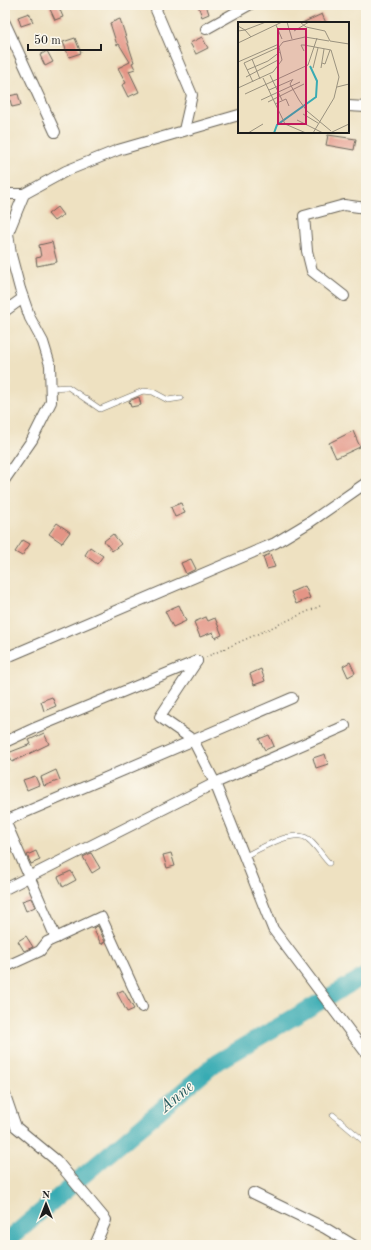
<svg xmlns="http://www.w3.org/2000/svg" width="371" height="1250" viewBox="0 0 371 1250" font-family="'Old Standard TT',serif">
<rect width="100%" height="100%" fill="#fbf7ec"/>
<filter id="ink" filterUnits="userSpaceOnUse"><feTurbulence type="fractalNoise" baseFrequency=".025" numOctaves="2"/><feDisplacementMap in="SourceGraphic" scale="8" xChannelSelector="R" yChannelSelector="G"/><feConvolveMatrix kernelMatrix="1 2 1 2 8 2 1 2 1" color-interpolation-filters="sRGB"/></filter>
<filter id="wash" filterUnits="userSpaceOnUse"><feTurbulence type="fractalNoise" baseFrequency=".012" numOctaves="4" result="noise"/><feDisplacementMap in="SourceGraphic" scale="16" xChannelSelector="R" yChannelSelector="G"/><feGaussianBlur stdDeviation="0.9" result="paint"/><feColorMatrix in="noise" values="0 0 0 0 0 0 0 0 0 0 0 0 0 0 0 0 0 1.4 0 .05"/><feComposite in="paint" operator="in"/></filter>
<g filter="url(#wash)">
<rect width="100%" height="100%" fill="#eee1c1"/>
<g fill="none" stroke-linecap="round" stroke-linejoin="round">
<polyline stroke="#39abb3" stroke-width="17" points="5,1242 217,1062 366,975"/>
</g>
<g id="blocks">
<g fill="#e49586">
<polygon points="54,5 58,5 63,17 55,20 49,7"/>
<polygon points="198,5 206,5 209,14 202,17"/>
<polygon points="29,13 33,22 21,26 18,17"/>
<polygon points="322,14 326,23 302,23"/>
<polygon points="120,19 134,62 132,63 135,69 129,71 139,92 128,97 122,85 126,83 118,68 130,62 119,44 117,45 110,23"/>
<polygon points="202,37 208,48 196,54 190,43"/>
<polygon points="75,38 81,53 69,57 63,42"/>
<polygon points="47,51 53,62 45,66 40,55"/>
<polygon points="18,94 21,105 12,107 9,96"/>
<polygon points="328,135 356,139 354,150 326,145"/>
<polygon points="57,207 63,215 54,221 48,214"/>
<polygon points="52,242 57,262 37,266 36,258 41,257 39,245"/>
<polygon points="139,397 141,405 131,407 129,401"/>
<polygon points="353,431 360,447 336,458 329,443"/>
<polygon points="181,503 185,513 175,517 171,507"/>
<polygon points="57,523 70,532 62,543 49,534"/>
<polygon points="113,534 121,544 112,551 104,541"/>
<polygon points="23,540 30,544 22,556 15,552"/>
<polygon points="90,547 103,556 97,564 85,555"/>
<polygon points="270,554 275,567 267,569 263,557"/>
<polygon points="191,559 196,569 186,574 181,563"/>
<polygon points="305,586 310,598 296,604 291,592"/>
<polygon points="179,605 186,621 173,627 165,611"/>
<polygon points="206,617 208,621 215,618 222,635 215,638 213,632 200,637 194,622"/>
<polygon points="350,662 355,673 348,677 343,666"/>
<polygon points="261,669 265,681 254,685 250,674"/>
<polygon points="52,697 56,706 44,711 41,701"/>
<polygon points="44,733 49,744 12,762 8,753 31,744 29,740"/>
<polygon points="269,735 274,746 265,750 259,739"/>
<polygon points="325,754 328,764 316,768 313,758"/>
<polygon points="56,770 60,780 44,786 41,777"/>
<polygon points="35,776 39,785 27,790 23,780"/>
<polygon points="36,851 40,860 31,864 27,855"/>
<polygon points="91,853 100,868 92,873 83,857"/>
<polygon points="171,853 175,866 167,868 163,855"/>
<polygon points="71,871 76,880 63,887 58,877"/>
<polygon points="31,898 35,907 26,911 22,901"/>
<polygon points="98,926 105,942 101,944 93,928"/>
<polygon points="26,936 33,947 24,951 18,941"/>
<polygon points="123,990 134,1009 127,1012 117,993"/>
</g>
</g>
</g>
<g filter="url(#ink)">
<use href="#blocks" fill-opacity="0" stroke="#666156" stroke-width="1"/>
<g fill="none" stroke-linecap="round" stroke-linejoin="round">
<g stroke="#666156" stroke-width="6">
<g id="service">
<polyline points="51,388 68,387 100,409 143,391 153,392 168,400 181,398"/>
<path d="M245,856C260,849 294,828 308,839C316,845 322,856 329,863"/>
<polyline points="333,1115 366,1143"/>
</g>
</g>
<g stroke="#666156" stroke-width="12">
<g id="minor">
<polyline points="158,5 156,10 192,95 184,130"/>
<polyline points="5,23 55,132"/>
<polyline points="206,29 249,5"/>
<polyline points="348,106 366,107"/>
<polyline points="5,196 9,194 24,194"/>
<polyline points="344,296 312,271 307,251 304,216 344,205 366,208"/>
<polyline points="5,311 23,298"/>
<polyline points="5,479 32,440 51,402 50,365 43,342 30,318 20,289 11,255 8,233 24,194 66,171 118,150 239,115"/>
<polyline points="5,658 275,543 310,522 366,483"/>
<polyline points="197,661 160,717 193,740 215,783 273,929 366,1053"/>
<polyline points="5,742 35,728 197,661"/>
<polyline points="5,821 292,698"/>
<polyline points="5,821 56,938"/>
<polyline points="5,889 215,783 345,726"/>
<polyline points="5,967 40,951 47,942 101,917 142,1007"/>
<polyline points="5,1095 16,1127 56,1160 106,1220 95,1245"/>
<polyline points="253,1193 325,1228 353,1245"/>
</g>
</g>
<polyline stroke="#666156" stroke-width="1.5" stroke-dasharray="1 3" stroke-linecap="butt" points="206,657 320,606"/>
<use href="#service" stroke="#fff" stroke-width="5"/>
<use href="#minor" stroke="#fff" stroke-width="10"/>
</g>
</g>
<g text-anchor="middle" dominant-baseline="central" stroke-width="3" stroke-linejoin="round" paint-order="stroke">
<g font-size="17" font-style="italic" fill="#295c60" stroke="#fbf7ec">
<text transform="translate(177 1097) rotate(-40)">Anne</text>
</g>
</g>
<g transform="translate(238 22)">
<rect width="111" height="111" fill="#eee1c1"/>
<path fill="none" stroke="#39abb3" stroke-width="2" d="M36,111L39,103L78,75L79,59L72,44"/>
<path fill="none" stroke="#9a927f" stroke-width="1" d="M49,0L54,17M62,0L68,5L87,9L92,19L111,22M38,3L44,17M0,4L7,8L28,0M0,9L7,8L13,15M56,9L71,0M0,21L44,0M66,29L63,23H66L93,28L101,55L96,76L75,111M14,37L22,57M0,40L41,22M84,41L87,42L92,28M75,46L80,26M83,46L86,27M9,48L30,39L42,30M32,53L44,78M8,55L40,38M25,56L47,102L68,111M55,57L52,62L61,78L69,89L93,109M15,60L6,41L41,25M99,65L111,62M0,66L35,50L44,38L41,25L45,20L67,15L91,19M31,68L54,58M7,72L70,43L79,16M23,78L62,60M30,80L66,62M37,82L48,77L51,84M65,92L80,101M59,98L85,111M10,111L25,102M92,111L111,102"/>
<path fill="#c2185b" fill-opacity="0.15" stroke="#c2185b" stroke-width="2" d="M40,7H68V102H40Z"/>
<rect width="111" height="111" fill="none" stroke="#1c1c1c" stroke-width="2"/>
</g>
<rect width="371" height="1250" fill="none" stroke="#fbf7ec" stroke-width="20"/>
<g transform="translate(46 1204)" stroke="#fbf7ec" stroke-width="3" paint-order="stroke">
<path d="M0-3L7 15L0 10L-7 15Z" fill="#1c1c1c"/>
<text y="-6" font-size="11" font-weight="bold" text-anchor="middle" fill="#1c1c1c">N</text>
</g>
<path d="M28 44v6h73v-6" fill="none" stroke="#1c1c1c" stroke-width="2"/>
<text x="34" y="44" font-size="12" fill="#1c1c1c" stroke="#fbf7ec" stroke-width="3" paint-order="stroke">50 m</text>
</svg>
